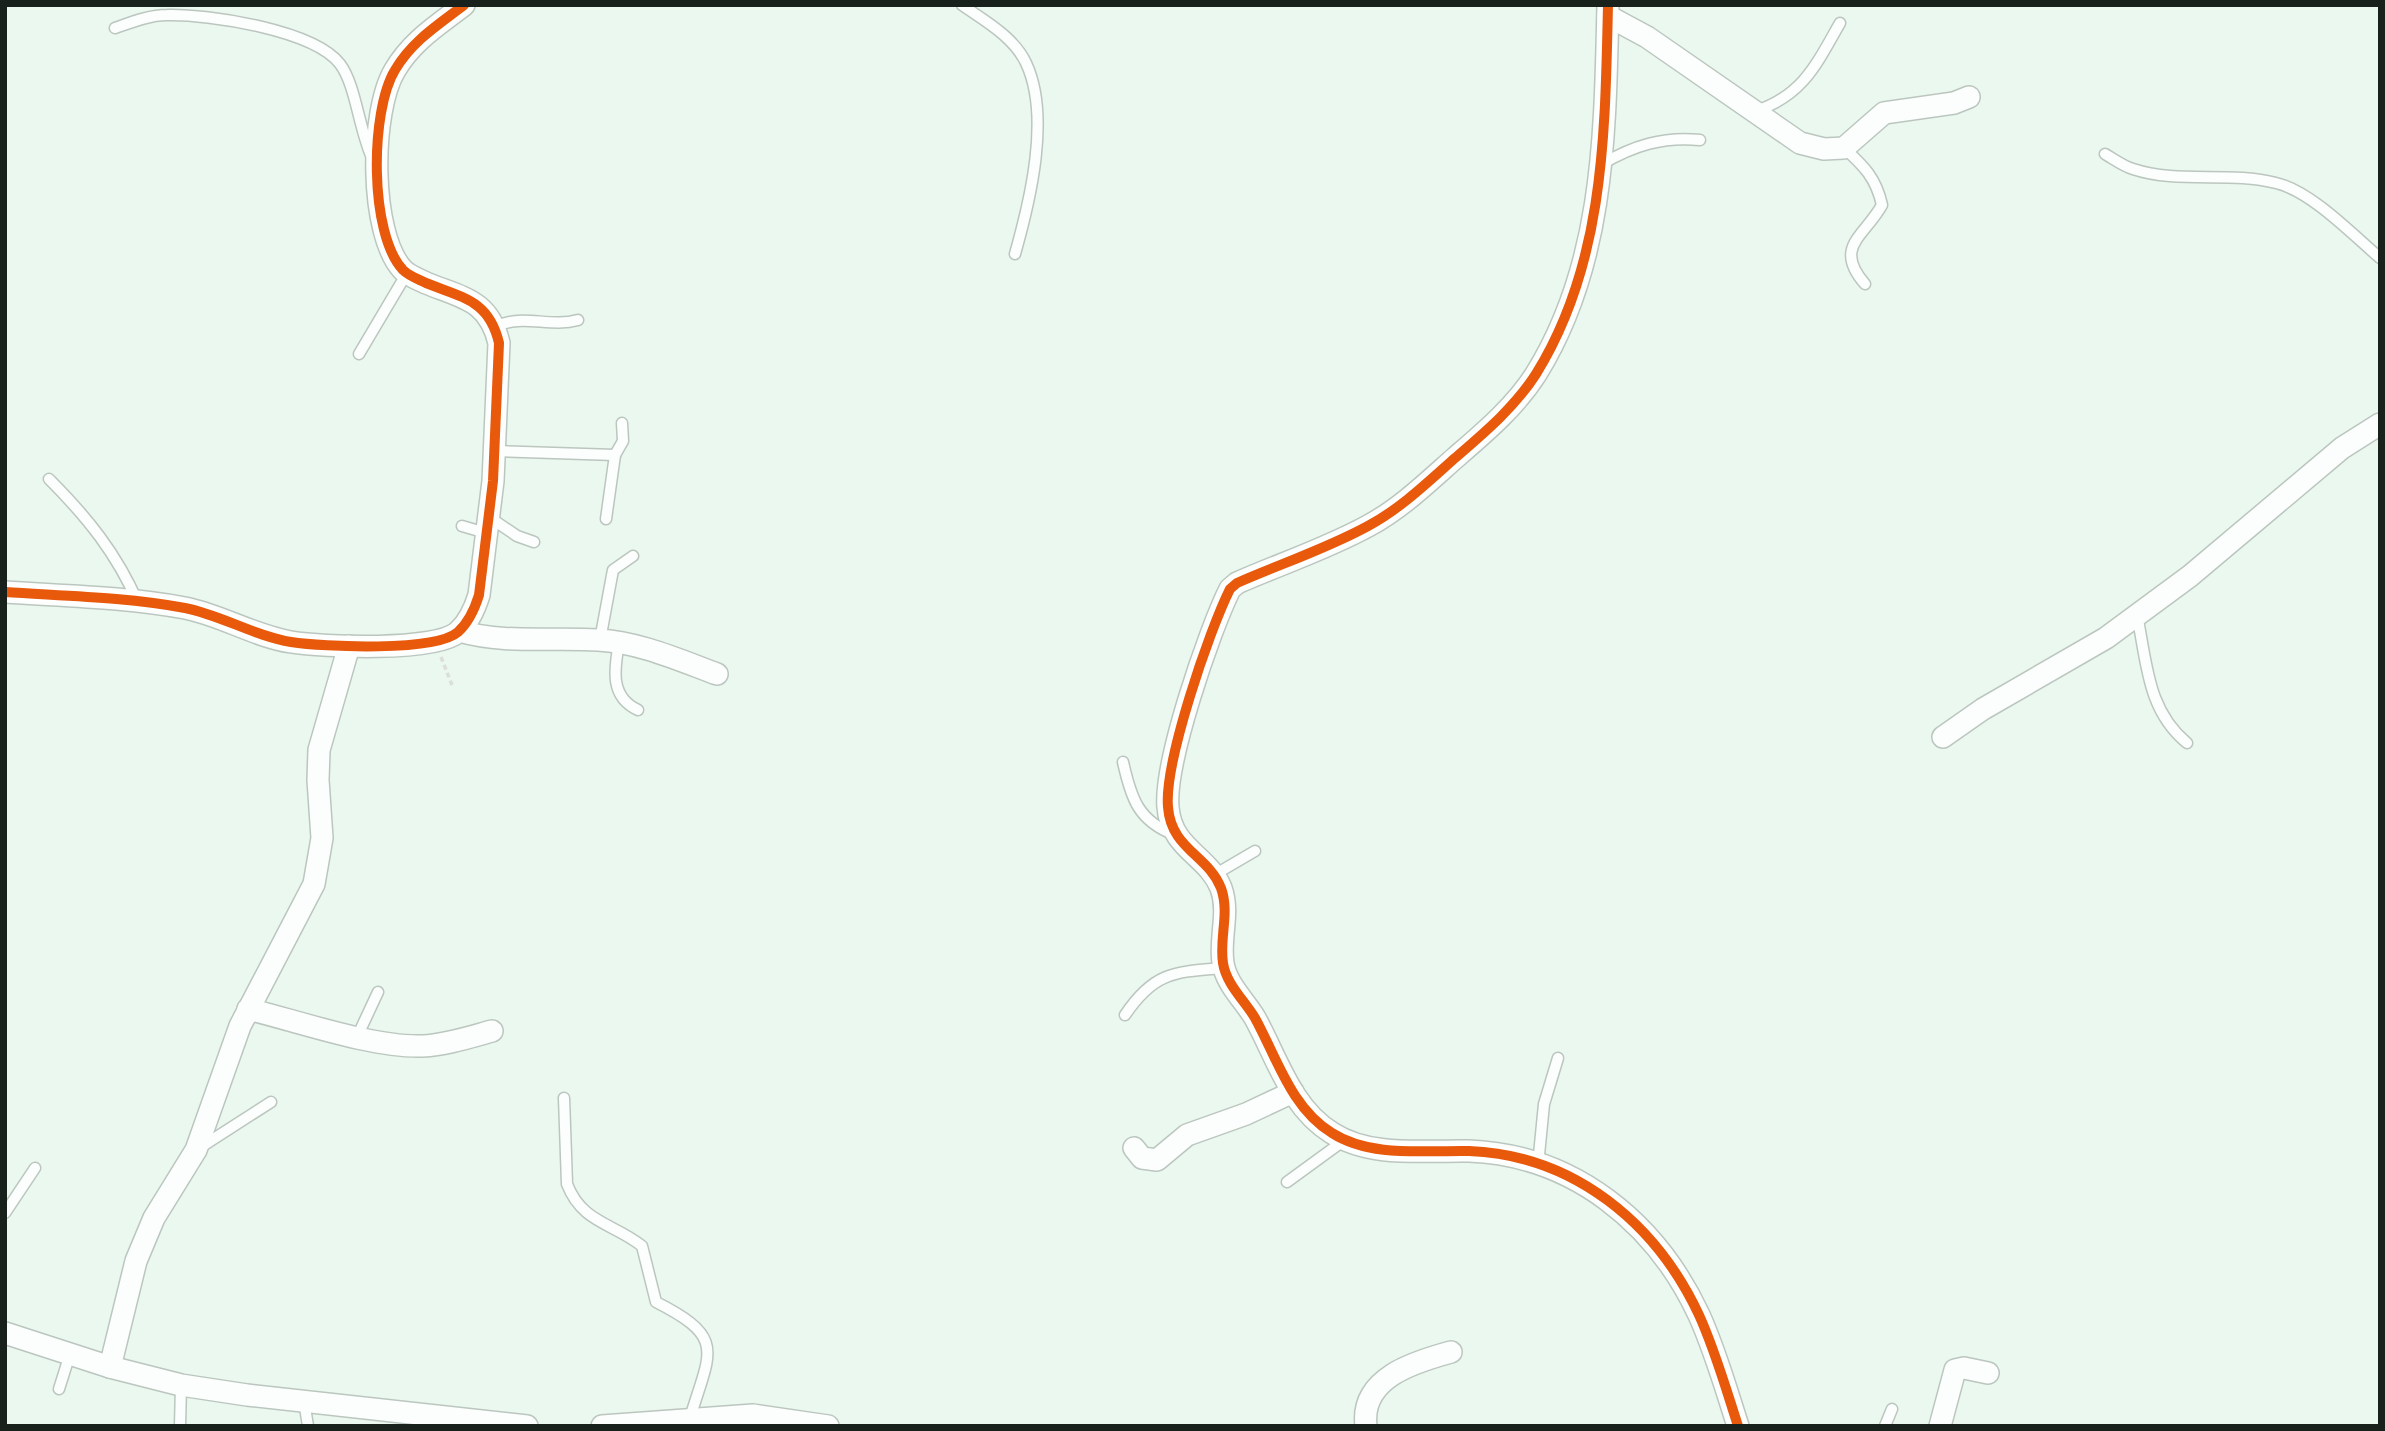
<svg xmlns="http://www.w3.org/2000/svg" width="2385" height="1431" viewBox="0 0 2385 1431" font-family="Karla,sans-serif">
<rect width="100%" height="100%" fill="#eaf8ef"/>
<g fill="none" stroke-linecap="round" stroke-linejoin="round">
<g stroke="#bbc6bf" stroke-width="13">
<g id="service">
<path d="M962,5C985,21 1014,37 1026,63C1051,116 1030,201 1015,254"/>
<path d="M115,28C132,22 150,15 167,15C209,14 314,30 340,64C356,85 359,131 373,160"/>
<path d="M1756,111C1803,95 1816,65 1840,23"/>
<path d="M1844,148C1864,166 1876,178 1882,205C1864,237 1833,247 1865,284"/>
<path d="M2105,154C2114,159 2123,166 2133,169C2178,184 2230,171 2276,183C2311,191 2353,235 2380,258"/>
<path d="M1602,164C1633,146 1663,136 1700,140"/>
<path d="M495,327C522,313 549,328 578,320"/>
<polyline points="359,354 407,273"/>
<polyline points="495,451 615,455 623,441 622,423"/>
<path d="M49,479C87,517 117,554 138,603"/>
<polyline points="489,517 517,536 534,542"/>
<polyline points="606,519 615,455"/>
<polyline points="462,526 486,533"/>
<path d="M2137,615C2147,663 2147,710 2187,743"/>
<polyline points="600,640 613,570 633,556"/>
<path d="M619,643C614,670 610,697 638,710"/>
<path d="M1123,762C1131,798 1138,821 1175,835"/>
<polyline points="1214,875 1255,851"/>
<path d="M1125,1015C1154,972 1174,972 1223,968"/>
<polyline points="357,1037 378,992"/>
<path d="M564,1098L567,1184C582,1223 613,1223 642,1246L656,1302C727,1338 710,1351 690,1418"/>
<polyline points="201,1147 271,1102"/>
<polyline points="1538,1165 1544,1104 1558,1058"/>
<polyline points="1287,1182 1346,1139"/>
<polyline points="5,1213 35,1168"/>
<polyline points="59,1389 70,1354"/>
<polyline points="304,1401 308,1426"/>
<polyline points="180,1426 181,1385"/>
<polyline points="1885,1426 1892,1409"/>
</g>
</g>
<g stroke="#bbc6bf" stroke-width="24">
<g id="minor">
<path d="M1608,5C1605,132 1605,263 1536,374C1515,407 1484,433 1455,458C1428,482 1400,509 1368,526C1326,549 1280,564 1237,583L1230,589C1209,631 1164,763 1168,807C1171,849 1208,855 1221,888C1230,913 1219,938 1223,963C1226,984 1245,1001 1255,1018C1277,1058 1291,1108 1332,1133C1371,1158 1425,1150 1469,1151C1574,1155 1656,1223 1699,1315C1715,1350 1726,1389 1738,1426"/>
<polyline points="1608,16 1647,37 1800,143 1824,149 1844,148 1884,113 1954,103 1969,97"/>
<path d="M5,592C65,596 126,597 185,608C221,615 254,636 291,642C323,647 435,652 458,632C469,622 475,608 479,595L493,481L499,343C489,300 463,298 426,283C418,279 409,276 403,270C369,234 370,111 395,70C412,41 438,25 464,5"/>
<path d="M459,631C504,644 552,637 598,640C639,642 679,660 717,674"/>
<polyline points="1943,737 1983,709 2106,638 2190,576 2342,448 2380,424"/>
<path d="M248,1009C297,1021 374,1048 423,1046C446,1045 470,1037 492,1031"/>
<polyline points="1134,1148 1142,1158 1157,1160 1187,1135 1246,1114 1293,1092"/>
<polyline points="5,1333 110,1367 181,1385 247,1395 527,1426"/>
<polyline points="110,1367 136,1261 154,1218 196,1150 240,1026 314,884 322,838 318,780 319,750 349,646"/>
<polyline points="602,1426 753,1415 828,1426"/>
<path d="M1366,1426C1360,1378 1414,1362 1451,1352"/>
<polyline points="1940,1426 1955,1370 1964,1368 1988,1373"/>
</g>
</g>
<polyline stroke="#dbdedb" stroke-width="3.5" stroke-dasharray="5 3.5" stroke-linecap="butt" points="441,657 452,685"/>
<use href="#service" stroke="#fcfefd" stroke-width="10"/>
<use href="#minor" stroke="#fcfefd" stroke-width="21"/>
<g stroke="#fff" stroke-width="15">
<g id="cycleway">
<path d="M1608,5C1605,132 1605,263 1536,374C1515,407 1484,433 1455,458C1428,482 1400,509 1368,526C1326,549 1280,564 1237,583L1230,589C1209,631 1164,763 1168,807C1171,849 1208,855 1221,888C1230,913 1219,938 1223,963C1226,984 1245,1001 1255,1018C1277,1058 1291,1108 1332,1133C1371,1158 1425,1150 1469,1151C1574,1155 1656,1223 1699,1315C1715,1350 1726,1389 1738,1426"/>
<path d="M5,592C65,596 126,597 185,608C221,615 254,636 291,642C323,647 435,652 458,632C469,622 475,608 479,595L493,481L499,343C489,300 463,298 426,283C418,279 409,276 403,270C369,234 370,111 395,70C412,41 438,25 464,5"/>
</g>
</g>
<use href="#cycleway" stroke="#e8590c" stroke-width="10"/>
</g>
<rect width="2385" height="1431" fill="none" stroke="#18211b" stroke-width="14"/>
</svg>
